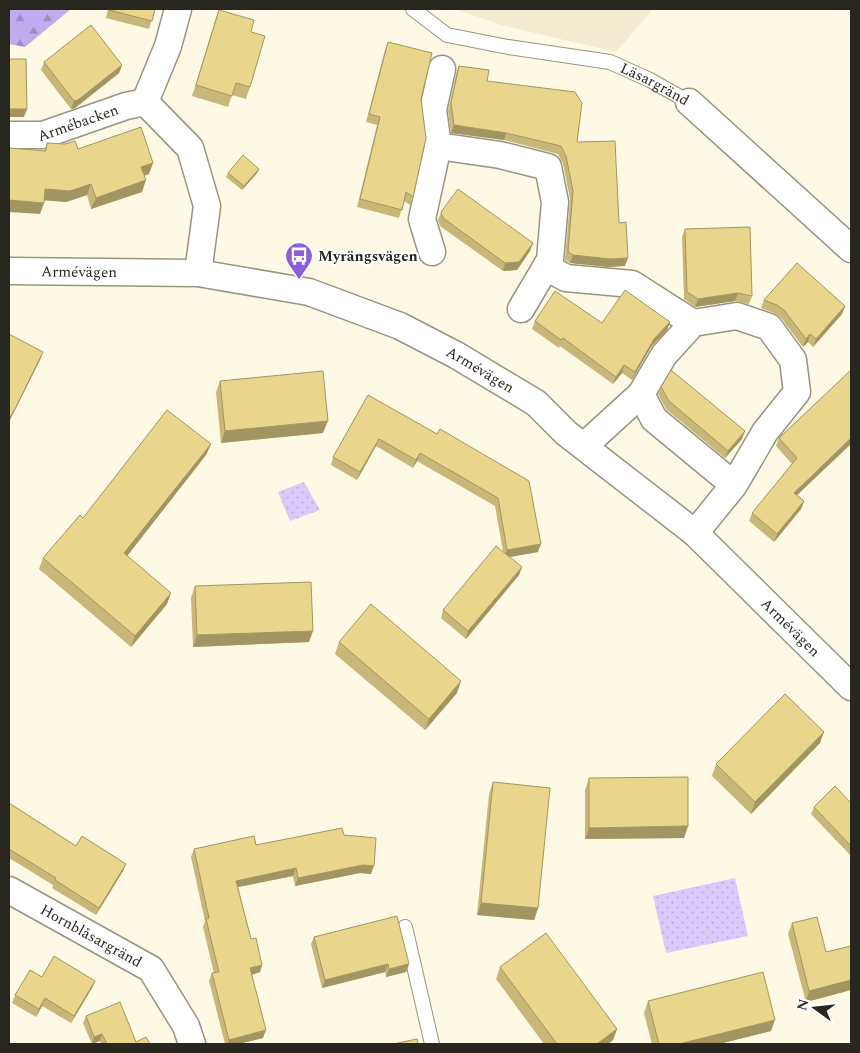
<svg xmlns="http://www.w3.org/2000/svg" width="860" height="1053" viewBox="0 0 860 1053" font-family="Spectral,serif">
<defs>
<pattern id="forest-firs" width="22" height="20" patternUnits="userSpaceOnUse" patternTransform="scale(1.25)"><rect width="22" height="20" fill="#c1acef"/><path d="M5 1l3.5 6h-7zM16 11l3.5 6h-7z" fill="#9d8cc1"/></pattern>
<pattern id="park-dots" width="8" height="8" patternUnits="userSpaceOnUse" patternTransform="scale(1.25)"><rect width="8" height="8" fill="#d9cafb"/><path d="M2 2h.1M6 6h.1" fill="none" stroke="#baaed7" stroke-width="1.8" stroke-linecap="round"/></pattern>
</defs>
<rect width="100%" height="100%" fill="#fef9e5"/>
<polygon fill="#f3ecd1" points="455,9 653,9 616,52 501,25"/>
<polygon fill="url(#forest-firs)" points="9,9 71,9 25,47 9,44"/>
<g fill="url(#park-dots)">
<polygon points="304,482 320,510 290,521 278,492"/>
<polygon points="735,878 748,936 666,953 653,896"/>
</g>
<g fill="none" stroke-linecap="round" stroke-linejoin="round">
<g stroke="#989481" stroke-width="16">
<g id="lane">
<path id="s1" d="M413,9L447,35L508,47L610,62L650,80L689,102"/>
<polyline points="405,927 432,1044"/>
</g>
</g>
<g stroke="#989481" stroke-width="29">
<g id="street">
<polyline points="145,102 168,46 178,9"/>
<polyline points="689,102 851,249"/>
<path id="s2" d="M9,135H43L126,106L145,102L190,148L207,206L198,273"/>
<polyline points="438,146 433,110 442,69"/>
<polyline points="432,252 422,219 438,146 500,155 548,167 555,202 550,260 521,309"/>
<polyline points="546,267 566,278 632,284 693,323"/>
<path id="s3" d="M9,271L198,273L309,292L400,326L456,355L536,403L566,433L695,533L851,687"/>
<polyline points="584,446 641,394"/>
<polyline points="695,533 734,485 654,419 641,394 664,355 693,323 737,316 769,327 793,360 797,392 765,432 734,485"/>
<path id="s4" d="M9,890L151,969L186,1026L192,1044"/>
</g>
</g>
<use href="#lane" stroke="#fff" stroke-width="14"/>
<use href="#street" stroke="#fff" stroke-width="26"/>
</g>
<g fill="#c8b778">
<polygon points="108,9 155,9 149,29 106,18"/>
<polygon points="219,10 251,32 250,87 246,99 232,95 228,107 192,96 215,21"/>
<polygon points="388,42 421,99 413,197 410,205 404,201 399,218 357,207 377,125 366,122 385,50"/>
<polygon points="44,62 122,65 119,73 75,108 71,109 41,70"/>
<polygon points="459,66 487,81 577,142 619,223 625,266 608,267 570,263 565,260 570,199 563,164 558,154 504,140 451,133 448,111 456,74"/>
<polygon points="47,143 78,149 149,174 144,176 142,192 91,209 87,195 66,202 44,200 40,214 44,151"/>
<polygon points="259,169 257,173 242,190 226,177 228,173"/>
<polygon points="441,212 530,251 517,270 503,271 440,226 438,220"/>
<polygon points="685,229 752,296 749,304 735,301 695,307 684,299 682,237"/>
<polygon points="764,300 845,306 842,314 813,347 808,342 803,347 781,318 774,313 761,308"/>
<polygon points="535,321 602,323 670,322 667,330 651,347 632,380 622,373 613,384 560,346 559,348 532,329"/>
<polygon points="851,370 797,495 804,501 801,509 774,542 749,521 752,513 792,464 776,446 779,438"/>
<polygon points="220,381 323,433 221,443 216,392"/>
<polygon points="661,387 742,439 725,458 666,409 658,394"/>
<polygon points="368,395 437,434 529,481 538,552 510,557 522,567 519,575 466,639 441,618 443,610 503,551 495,506 417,461 413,468 376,446 357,480 331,465 333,457"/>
<polygon points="211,444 206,455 127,556 167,604 131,647 39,569 43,558 83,518"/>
<polygon points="195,586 309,642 193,647 191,598"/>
<polygon points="339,642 457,693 425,730 335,654"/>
<polygon points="820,743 751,814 712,776 716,764"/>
<polygon points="589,778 688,826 684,838 585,839 585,790"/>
<polygon points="493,782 538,908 534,920 477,915 489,794"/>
<polygon points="9,803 76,846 123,871 96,915 52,888 53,885 9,858"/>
<polygon points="851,803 851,854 850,855 811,814 814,807"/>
<polygon points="344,835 371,874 360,873 295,886 293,876 238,887 251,939 262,965 260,972 252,975 263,1038 238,1044 225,1044 209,981 212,973 214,973 203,927 205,921 191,857 194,849 256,845"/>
<polygon points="792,923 826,952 851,946 851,990 806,1002 788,934"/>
<polygon points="314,937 409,964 406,972 386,977 385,972 322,988 311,944"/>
<polygon points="500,967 617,1029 613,1040 608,1044 544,1044 496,979"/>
<polygon points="42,977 95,981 92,988 71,1023 42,1006 36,1017 12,1003 15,995"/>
<polygon points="648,1001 771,1031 719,1044 652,1044 644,1013"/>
<polygon points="86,1016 136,1042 150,1044 101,1044 100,1041 92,1044 83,1023"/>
</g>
<g fill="#a39561">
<polygon points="122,65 119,73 75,108 71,109 74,101"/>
<polygon points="9,109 27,109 24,117 9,117"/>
<polygon points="454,125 506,133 504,140 451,133"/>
<polygon points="153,163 149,174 137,178 141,167"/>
<polygon points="259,169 257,173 242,190 244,186"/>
<polygon points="146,180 142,192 91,209 96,198"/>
<polygon points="91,184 87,195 66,202 41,200 45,189"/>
<polygon points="9,200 44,203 40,214 9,212"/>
<polygon points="533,243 530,251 517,270 503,271 505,263"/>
<polygon points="573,255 628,258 625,266 608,267 570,263"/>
<polygon points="738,293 735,301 695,307 698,299"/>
<polygon points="845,306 842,314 813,347 816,339"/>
<polygon points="670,322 667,330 651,347 632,380 635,372 654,339"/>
<polygon points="810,334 808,342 803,347 806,339"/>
<polygon points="43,352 40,360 9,422 9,419"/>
<polygon points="624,365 622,373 613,384 616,377"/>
<polygon points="328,421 323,433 221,443 225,431"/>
<polygon points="745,431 742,439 725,458 728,451"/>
<polygon points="851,438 851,444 791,501 794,493"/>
<polygon points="379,439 376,446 357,480 360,472"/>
<polygon points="211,444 206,455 120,565 124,553"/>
<polygon points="420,453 417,461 413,468 416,460"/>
<polygon points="804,501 801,509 774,542 777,534"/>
<polygon points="541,544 538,552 504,558 507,550"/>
<polygon points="522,567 519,575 466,639 468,631"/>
<polygon points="171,593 167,604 131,647 135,636"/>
<polygon points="313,631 309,642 193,647 197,635"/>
<polygon points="461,681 457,693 425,730 429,719"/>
<polygon points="824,732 820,743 751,814 755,802"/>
<polygon points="688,826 684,838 585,839 589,828"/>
<polygon points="126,864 123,871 96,915 99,908"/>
<polygon points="363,865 374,866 371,874 360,873 295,886 298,878"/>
<polygon points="296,868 293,876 233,888 236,881"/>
<polygon points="481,903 538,908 534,920 477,915"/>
<polygon points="388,964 385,972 322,988 325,980"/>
<polygon points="409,964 406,972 386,977 389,969"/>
<polygon points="262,965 260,972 247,976 250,968"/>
<polygon points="851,980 851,990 806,1002 809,991"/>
<polygon points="95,981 92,988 71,1023 74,1016"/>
<polygon points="45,998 42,1006 36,1017 39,1009"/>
<polygon points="775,1020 771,1031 719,1044 679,1044"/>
<polygon points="617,1029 613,1040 608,1044 597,1044"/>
<polygon points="266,1030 263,1038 238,1044 227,1044 229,1040"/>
<polygon points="102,1034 100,1041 92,1044 94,1037"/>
</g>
<g fill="#e9d58b" stroke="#a39561">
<polygon points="109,9 155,9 152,21 109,10"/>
<polygon points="219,10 254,20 251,32 265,36 250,87 236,83 232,96 196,85"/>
<polygon points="91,25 122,65 78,100 74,101 44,62"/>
<polygon points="388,42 432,53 421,99 426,138 413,197 406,192 402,210 360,199 380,117 369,114"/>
<polygon points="9,59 26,59 27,109 9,109"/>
<polygon points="459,66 489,70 487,81 575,92 582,103 577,142 615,141 619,223 626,222 628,258 610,259 573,255 568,252 573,191 566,156 561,146 506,133 454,125 451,103"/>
<polygon points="141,127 153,163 141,167 146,180 96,198 91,184 70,191 45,189 44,203 9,200 9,148 46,151 47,143 65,144 75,141 78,149"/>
<polygon points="243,155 259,169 244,186 228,173"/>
<polygon points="458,189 533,243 519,262 505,263 443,218 441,212"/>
<polygon points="750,227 752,296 738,293 698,299 687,292 685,229"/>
<polygon points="797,263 845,306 816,339 810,334 806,339 784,310 777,305 764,300"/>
<polygon points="625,290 670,322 654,339 635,372 624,365 616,377 563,338 561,340 535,321 555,291 602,323"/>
<polygon points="9,334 43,352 15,409 9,419"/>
<polygon points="671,370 745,431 728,451 669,401 661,387"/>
<polygon points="851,370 851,438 794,493 804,501 777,534 752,513 797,458 779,438"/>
<polygon points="323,371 328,421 225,431 220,381"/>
<polygon points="368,395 437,434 440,429 529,481 541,544 507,550 498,498 420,453 416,460 379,439 360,472 333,457"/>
<polygon points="167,410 211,444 124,553 171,593 135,636 43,558 80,515 83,518"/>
<polygon points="496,546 522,567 468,631 443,610"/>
<polygon points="311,582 313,631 197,635 195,586"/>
<polygon points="371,604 461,681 429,719 339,642"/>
<polygon points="785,694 824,732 755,802 716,764"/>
<polygon points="688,777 688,826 589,828 589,778"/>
<polygon points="493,782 550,788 538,908 481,903"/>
<polygon points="835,786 851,803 851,846 814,807"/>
<polygon points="9,803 76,846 82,836 126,864 99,908 55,880 56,878 9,849"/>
<polygon points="342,828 344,835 376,838 374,866 363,865 298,878 296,868 236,881 251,939 256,938 262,965 250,968 266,1030 229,1040 212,973 219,972 206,919 209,918 194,849 254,836 256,845"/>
<polygon points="397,916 409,964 389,969 388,964 325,980 314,937"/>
<polygon points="817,917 826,952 851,946 851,980 809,991 792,923"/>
<polygon points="546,933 617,1029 597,1044 557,1044 500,967"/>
<polygon points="54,956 95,981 74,1016 45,998 39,1009 15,995 30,970 42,977"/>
<polygon points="763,972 775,1020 679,1044 659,1044 648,1001"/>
<polygon points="120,1002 136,1042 146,1037 150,1044 107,1044 102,1034 94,1037 86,1016"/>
<polygon points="417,1039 418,1044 393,1044"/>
</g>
<defs>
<g id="bus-pin" transform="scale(1.4375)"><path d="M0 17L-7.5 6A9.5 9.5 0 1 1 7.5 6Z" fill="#8e5ed8" stroke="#fff"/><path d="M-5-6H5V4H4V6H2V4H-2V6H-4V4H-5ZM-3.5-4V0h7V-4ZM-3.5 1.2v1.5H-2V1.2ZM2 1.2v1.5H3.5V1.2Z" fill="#fff"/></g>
</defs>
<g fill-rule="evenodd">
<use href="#bus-pin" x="299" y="256"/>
</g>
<g text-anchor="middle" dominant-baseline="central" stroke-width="5" stroke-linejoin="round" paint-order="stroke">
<g font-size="15" fill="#28271f" stroke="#fff">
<text stroke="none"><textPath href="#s1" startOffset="258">Läsargränd</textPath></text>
<text stroke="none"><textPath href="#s2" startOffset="71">Armébacken</textPath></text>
<text stroke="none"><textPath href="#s3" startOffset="70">Armévägen</textPath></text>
<text stroke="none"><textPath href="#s3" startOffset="490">Armévägen</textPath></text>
<text stroke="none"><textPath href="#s3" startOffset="895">Armévägen</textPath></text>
<text stroke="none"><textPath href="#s4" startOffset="94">Hornblåsargränd</textPath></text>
</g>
<g font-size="15" font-weight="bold" fill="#28271f" stroke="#fff" text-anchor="start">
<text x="318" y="256">Myrängsvägen</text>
</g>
</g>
<rect width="860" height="1053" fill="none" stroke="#28271f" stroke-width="20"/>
<g transform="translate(815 1008) rotate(285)" stroke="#ffffff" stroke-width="4" paint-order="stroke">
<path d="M0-4L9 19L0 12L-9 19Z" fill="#28271f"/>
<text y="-8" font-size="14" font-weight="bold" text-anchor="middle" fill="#28271f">N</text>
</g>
</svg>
